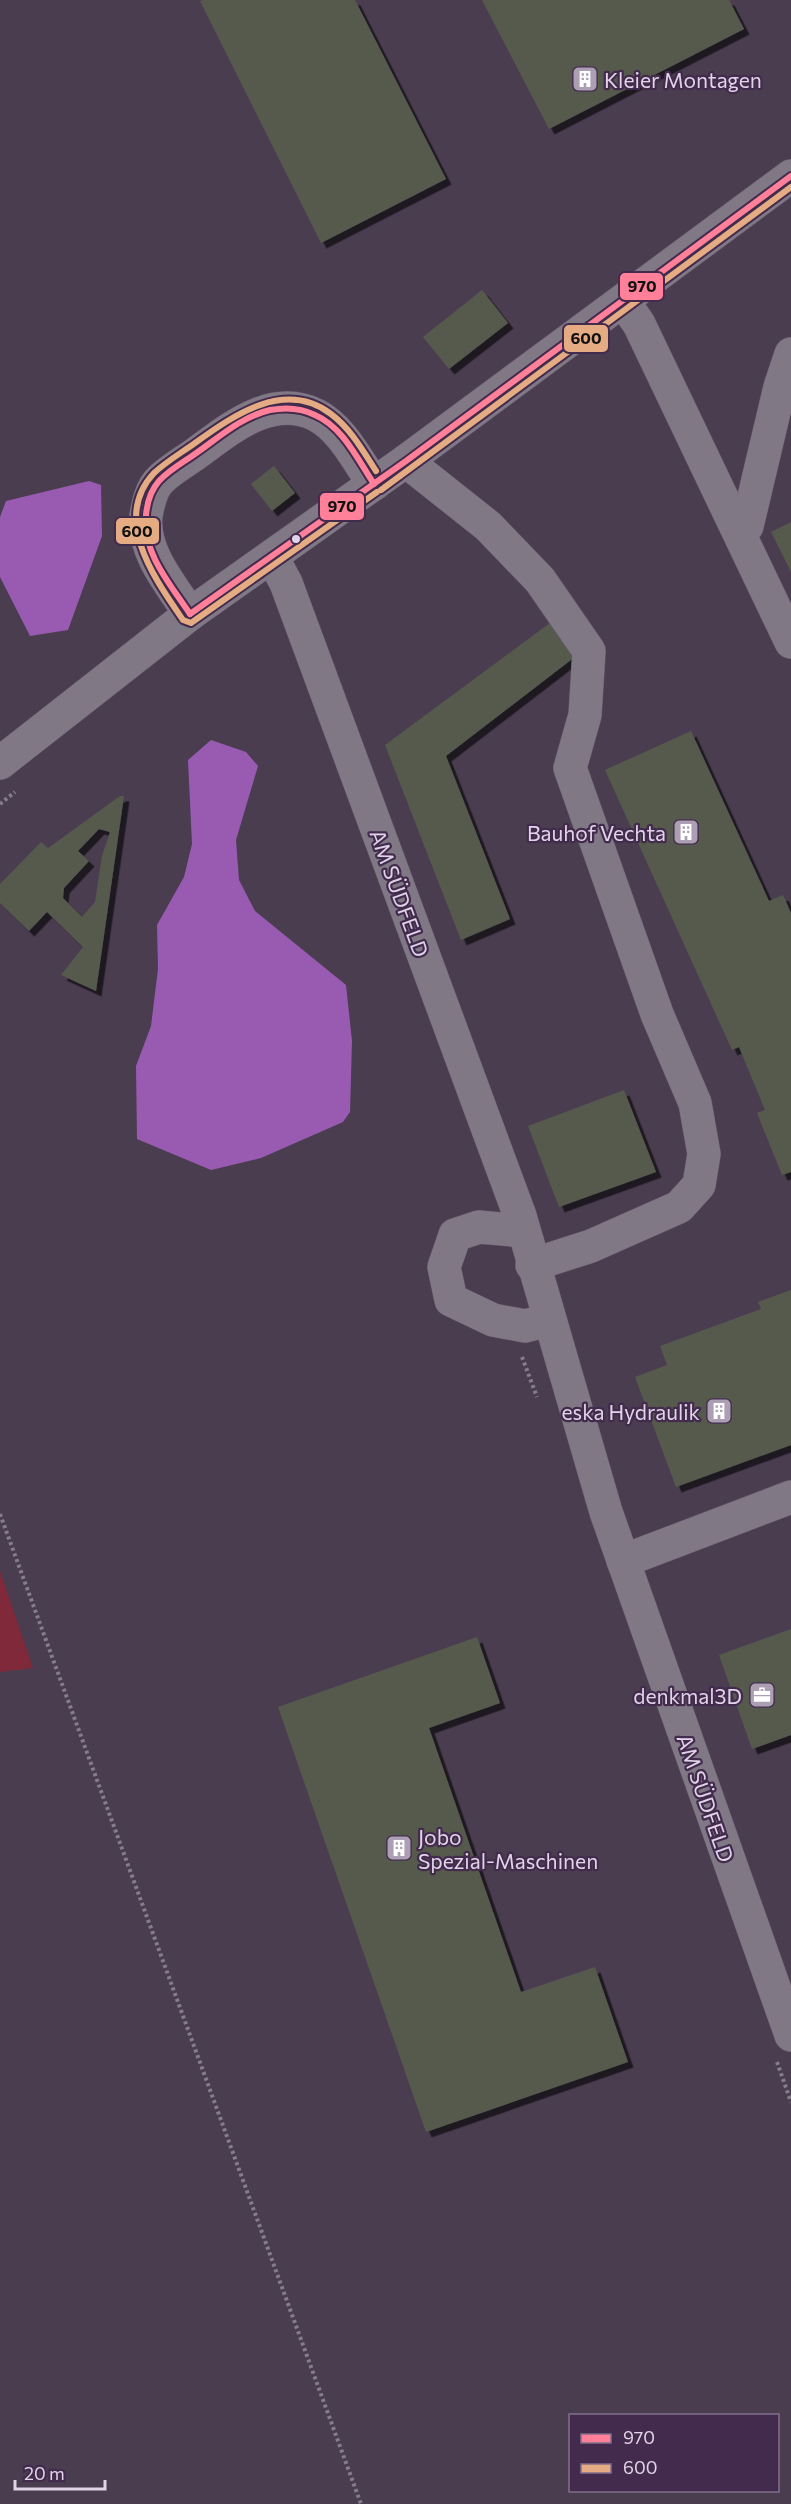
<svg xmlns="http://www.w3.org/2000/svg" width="791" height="2504" viewBox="0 0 791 2504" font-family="Commissioner,sans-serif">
<defs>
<filter id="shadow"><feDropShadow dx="5.5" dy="5.5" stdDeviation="0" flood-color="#0009"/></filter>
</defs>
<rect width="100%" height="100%" fill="#4a3d50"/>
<polygon fill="#80293a" points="0,1571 33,1668 0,1672"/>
<g fill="#995bb2">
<polygon points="89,481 101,485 102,536 68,630 30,636 0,577 0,517 6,501"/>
<polygon points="211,740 246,752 258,766 236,840 239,880 255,911 346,985 352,1041 350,1112 343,1122 261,1158 211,1170 137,1139 136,1066 151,1026 158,969 157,925 184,877 192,844 188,760"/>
</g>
<g fill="#565a4e" fill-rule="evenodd" filter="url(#shadow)">
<polygon points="203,0 355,0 446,179 321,243 200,1"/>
<polygon points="482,0 729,0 744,29 549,129"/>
<polygon points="482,290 508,323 449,369 423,337"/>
<polygon points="274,466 295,493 272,511 251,484"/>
<polygon points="791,522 791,572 771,532"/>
<polygon points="554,620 580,653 446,756 510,919 461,940 385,745"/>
<polygon points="691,731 769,901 783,895 791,913 791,1172 782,1175 757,1113 765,1110 739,1047 732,1050 605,770"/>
<path d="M120,796H124L96,991L61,975L83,947L47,912L29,931L0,903V884L41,842L48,848ZM99,829L110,832L102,856L95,902L82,917L63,898L64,888L89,861L78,851Z"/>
<polygon points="624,1090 656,1172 559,1207 528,1126"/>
<polygon points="791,1290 791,1445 676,1487 635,1377 667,1365 660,1346 761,1309 758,1302"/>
<polygon points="791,1629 791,1735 752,1749 719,1655"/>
<polygon points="477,1637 500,1703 429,1728 521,1992 595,1967 628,2062 426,2132 278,1707"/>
</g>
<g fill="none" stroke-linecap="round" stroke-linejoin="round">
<g stroke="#665a6c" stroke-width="34">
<g id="minor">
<polyline points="623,301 639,324 791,642"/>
<polyline points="406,461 488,526 540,580 589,651 585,715 570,768 657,1014 695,1103 704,1154 699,1185 679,1207 591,1246 532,1265"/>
<polyline points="739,532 747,526 780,387 791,354"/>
<polyline points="272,557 286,583 520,1216 606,1512 791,2035"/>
<path d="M190,614C172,586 142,552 146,516C148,504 151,488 161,479C171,469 186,461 198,452C231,428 272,393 316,415C342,428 358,462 374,484"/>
<polyline points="0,763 190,614 406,461 791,176"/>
<polyline points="524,1231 479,1227 455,1235 444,1267 451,1300 493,1320 525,1326 549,1320"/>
<polyline points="623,1561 791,1497"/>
</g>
</g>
<g stroke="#867d8a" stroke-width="4" stroke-dasharray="3 3" stroke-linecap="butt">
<polyline points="0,804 15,792"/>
<polyline points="522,1357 537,1397"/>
<polyline points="0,1514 361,2504"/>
<polyline points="777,2062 791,2102"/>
</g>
<use href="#minor" stroke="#817886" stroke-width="33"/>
<g stroke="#422b4d" stroke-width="10">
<g id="bus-1">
<polyline points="190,614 406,461 791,176"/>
<path d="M190,614C171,585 142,553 146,515C147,504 151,490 159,481C168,471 180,464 192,456C216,440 240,417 270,410C286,407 301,408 315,415C343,427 358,460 374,484"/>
</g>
</g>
<g stroke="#422b4d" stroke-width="10">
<g id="bus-2">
<path d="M376,471C363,451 351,429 331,414C285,379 234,415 195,443C181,453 167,461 154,473C111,519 155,579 183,620L191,623L377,492"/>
<polyline points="381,490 791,187"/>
</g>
</g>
<use href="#bus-1" stroke="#ff8098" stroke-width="6"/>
<use href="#bus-2" stroke="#e5ac83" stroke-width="6"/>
</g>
<defs>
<g id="building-square" transform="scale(1.35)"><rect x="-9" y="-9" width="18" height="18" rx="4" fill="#ac9eb3" stroke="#422b4d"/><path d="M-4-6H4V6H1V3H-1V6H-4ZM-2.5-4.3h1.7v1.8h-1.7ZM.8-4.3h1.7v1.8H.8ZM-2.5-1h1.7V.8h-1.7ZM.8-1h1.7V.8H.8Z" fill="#fff"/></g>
<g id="office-square" transform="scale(1.35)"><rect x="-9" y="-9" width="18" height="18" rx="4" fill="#ac9eb3" stroke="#422b4d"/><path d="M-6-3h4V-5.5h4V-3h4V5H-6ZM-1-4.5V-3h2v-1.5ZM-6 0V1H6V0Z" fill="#fff"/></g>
</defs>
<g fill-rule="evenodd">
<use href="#building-square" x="585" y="79"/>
<use href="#building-square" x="686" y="832"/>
<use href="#building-square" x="719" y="1411"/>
<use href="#office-square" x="762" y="1695"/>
<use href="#building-square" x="399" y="1848"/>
</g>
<circle fill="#e1d3e8" stroke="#422b4d" stroke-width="2" cx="296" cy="539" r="5"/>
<g text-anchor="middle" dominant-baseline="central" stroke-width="4.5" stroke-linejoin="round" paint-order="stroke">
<g font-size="21" fill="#e1d3e8" stroke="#422b4d" text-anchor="end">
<text x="604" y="79" text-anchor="start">Kleier Montagen</text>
<text x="666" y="832">Bauhof Vechta</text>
<text x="700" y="1411">eska Hydraulik</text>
<text x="742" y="1695">denkmal3D</text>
<text x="418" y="1836" text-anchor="start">Jobo<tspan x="418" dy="24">Spezial-Maschinen</tspan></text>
</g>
<g font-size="21" fill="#e1d3e8" stroke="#422b4d">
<text transform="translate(400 893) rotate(70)">AM SÜDFELD</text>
<text transform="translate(706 1798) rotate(71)">AM SÜDFELD</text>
</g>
</g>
<g stroke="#422b4d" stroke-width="2">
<rect x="619" y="272" width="45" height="29" rx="6" fill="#ff8098"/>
<rect x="563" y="324" width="46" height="29" rx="6" fill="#e5ac83"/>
<rect x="319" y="492" width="46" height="29" rx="6" fill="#ff8098"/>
<rect x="115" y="517" width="45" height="28" rx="6" fill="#e5ac83"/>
</g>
<g font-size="16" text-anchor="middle" font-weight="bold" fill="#111">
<text x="642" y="292">970</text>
<text x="586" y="344">600</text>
<text x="342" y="512">970</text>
<text x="137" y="537">600</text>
</g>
<rect x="569" y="2414" width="210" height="78" fill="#422b4d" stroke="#826e8b" stroke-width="1.5"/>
<rect x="581" y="2434" width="30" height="9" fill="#ff8098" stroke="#826e8b" stroke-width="1.5"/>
<text x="623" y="2444" font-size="18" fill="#e1d3e8">970</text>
<rect x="581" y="2464" width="30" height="9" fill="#e5ac83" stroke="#826e8b" stroke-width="1.5"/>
<text x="623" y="2474" font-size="18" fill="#e1d3e8">600</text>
<path d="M15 2480v9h90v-9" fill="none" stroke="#e1d3e8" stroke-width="3"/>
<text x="24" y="2480" font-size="18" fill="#e1d3e8" stroke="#422b4d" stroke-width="4.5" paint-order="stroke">20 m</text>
</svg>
